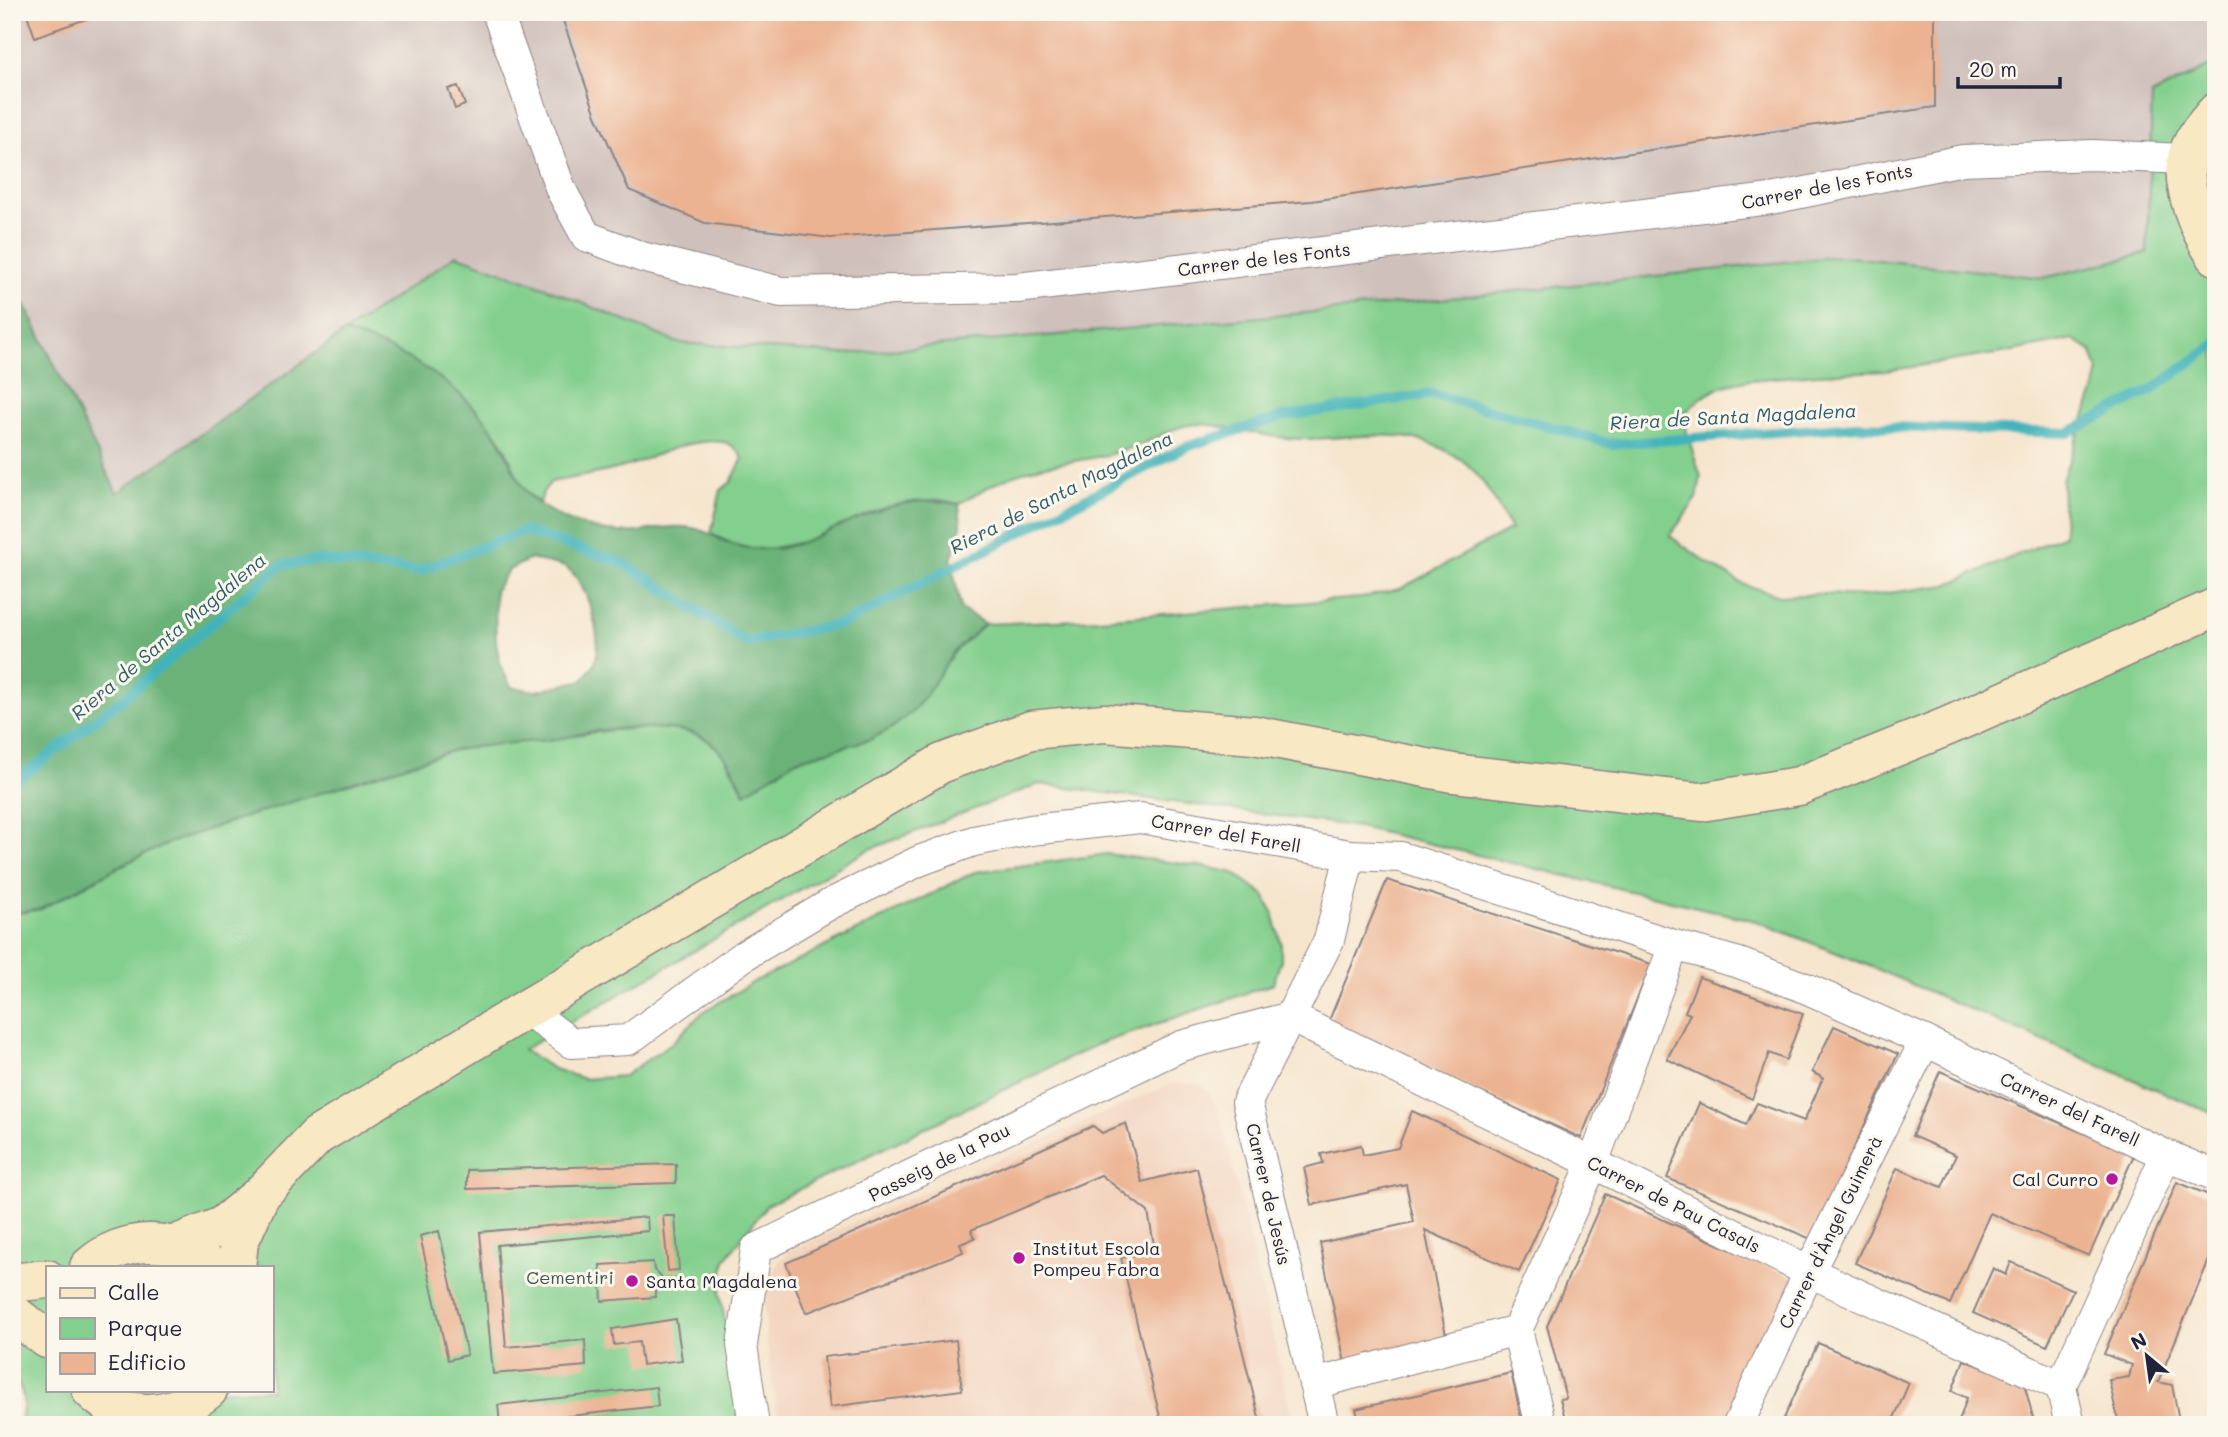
<svg xmlns="http://www.w3.org/2000/svg" width="2228" height="1437" viewBox="0 0 2228 1437" font-family="Mali,sans-serif">
<rect width="100%" height="100%" fill="#fbf7ec"/>
<filter id="ink" filterUnits="userSpaceOnUse"><feTurbulence type="fractalNoise" baseFrequency=".0143" numOctaves="2"/><feDisplacementMap in="SourceGraphic" scale="14" xChannelSelector="R" yChannelSelector="G"/><feConvolveMatrix kernelMatrix="1 2 1 2 8 2 1 2 1" color-interpolation-filters="sRGB"/></filter>
<filter id="wash" filterUnits="userSpaceOnUse"><feTurbulence type="fractalNoise" baseFrequency=".00686" numOctaves="4" result="noise"/><feDisplacementMap in="SourceGraphic" scale="28" xChannelSelector="R" yChannelSelector="G"/><feGaussianBlur stdDeviation="1.57" result="paint"/><feColorMatrix in="noise" values="0 0 0 0 0 0 0 0 0 0 0 0 0 0 0 0 0 1.4 0 .05"/><feComposite in="paint" operator="in"/></filter>
<g filter="url(#wash)">
<rect width="100%" height="100%" fill="#f6e5cd"/>
<polygon fill="#f3d4bf" points="1173,1083 1198,1084 1208,1091 1219,1110 1294,1425 779,1425 767,1343 764,1292 776,1266 789,1251"/>
<polygon fill="#cfc0bb" points="12,12 2216,12 2216,63 2152,95 2147,253 2044,278 1840,256 1349,309 844,354 678,343 544,287 456,255 117,493 12,278"/>
<path fill="#83cf8d" stroke="#527864" stroke-width="2" fill-rule="evenodd" d="M2216,63V1115L1855,960L1756,921L1359,827L1039,784L868,850L523,1050L554,1069L584,1079L624,1076L673,1042L703,1012L752,983L975,872L1107,854L1200,866L1234,873L1264,895L1273,913L1281,943V960L1273,984L1096,1045L767,1205L725,1260L720,1291L741,1425H20C24,1410 28,1388 12,1380V914L41,909L126,863L171,842L235,820L451,751C479,745 507,744 536,740C578,735 655,720 695,734C722,743 732,771 745,793L796,760L871,739L893,727L954,652L985,624L1100,619L1360,598L1400,589L1511,529C1495,502 1482,471 1454,455C1392,418 1342,446 1277,437C1252,434 1212,421 1188,425C1173,428 1162,435 1149,441C1138,446 1125,449 1114,453C1090,460 1065,461 1040,467C1010,474 985,488 959,504L936,499L872,513L808,541L758,551L733,544L711,534L721,490L731,482L743,458C738,451 733,444 723,442C692,437 658,455 630,465C606,473 576,477 551,482L543,492L540,504C535,499 529,495 524,489C514,476 511,455 501,441C463,384 408,353 345,332L456,255L544,287L678,343L844,354L1349,309L1840,256L2044,278L2147,253L2152,95ZM2073,339L2091,351L2099,371L2094,392L2062,480L2064,535L1947,585L1866,596L1823,594L1780,596L1743,584L1706,562L1670,536L1697,498L1701,477L1687,434L1685,413L1702,397L1723,386L1750,380L1817,374L1886,371L2008,352ZM47,1267H271V1390H47Z"/>
<path fill="#6ab278" stroke="#466a5a" stroke-width="2" fill-rule="evenodd" d="M12,278L117,493L345,332C403,351 451,377 490,426C505,444 510,467 523,487C534,506 564,520 585,526C601,531 620,533 637,532C653,530 668,525 685,527C703,528 718,539 734,545C751,550 765,550 782,548C800,544 815,537 831,530C876,510 910,494 959,504L961,526L951,560L961,609L985,624L954,652L927,694L912,712L893,727L871,739L796,760L745,793C734,770 721,742 695,734C667,724 617,728 588,732C578,734 567,738 557,739C521,743 486,744 451,751L235,820L171,842L126,863L41,909L12,914ZM530,559C541,562 559,563 568,569C587,582 604,641 595,661C593,668 587,674 583,680L536,691L511,687L500,665L496,641L495,591L508,570Z"/>
<g fill="none" stroke-linecap="round" stroke-linejoin="round">
<polyline stroke="#43b3ba" stroke-width="10" points="12,784 125,697 281,565 319,560 418,571 524,531 623,563 746,642 842,624 1186,447 1281,417 1432,394 1612,444 1858,426 2068,433 2152,390 2216,344"/>
</g>
<g id="blocks">
<g fill="#ecb392">
<polygon points="26,12 103,12 103,13 35,37"/>
<polygon points="560,12 1935,12 1935,107 1312,201 831,238 705,223 629,190 596,115"/>
<polygon points="458,86 465,105 455,109 448,89"/>
<polygon points="1387,880 1651,964 1581,1138 1328,1023"/>
<polygon points="1699,977 1803,1014 1786,1060 1769,1053 1752,1099 1667,1059 1690,1014 1685,1012"/>
<polygon points="1834,1026 1898,1054 1811,1239 1667,1178 1699,1103 1746,1125 1757,1103 1804,1121 1823,1078 1812,1072"/>
<polygon points="1940,1071 2134,1155 2089,1256 1990,1213 1950,1304 1855,1263 1897,1168 1942,1187 1956,1155 1912,1136"/>
<polygon points="1412,1111 1561,1180 1519,1272 1425,1230 1447,1340 1345,1363 1320,1243 1414,1222 1406,1184 1312,1205 1304,1168 1323,1163 1321,1154 1361,1145 1363,1155 1398,1148"/>
<polygon points="1126,1123 1142,1182 1197,1168 1261,1425 1162,1425 1121,1258 1155,1250 1148,1212 1101,1175 971,1230 975,1238 960,1244 963,1252 806,1313 786,1263 1093,1126 1102,1133"/>
<polygon points="676,1164 676,1183 467,1189 467,1170"/>
<polygon points="2177,1182 2216,1198 2216,1243 2158,1382 2172,1385 2180,1425 2119,1425 2109,1380 2129,1377 2132,1365 2104,1354"/>
<polygon points="1605,1194 1795,1278 1730,1425 1567,1425 1560,1399 1566,1398 1547,1326"/>
<polygon points="663,1216 675,1216 679,1270 668,1271"/>
<polygon points="647,1217 648,1231 497,1245 506,1347 585,1340 586,1366 493,1374 480,1232"/>
<polygon points="439,1231 467,1355 448,1360 420,1236"/>
<polygon points="653,1262 654,1270 663,1279 661,1286 655,1290 655,1297 602,1301 600,1265"/>
<polygon points="2011,1262 2073,1290 2047,1346 1973,1313 1993,1268 2006,1275"/>
<polygon points="676,1319 682,1360 642,1365 639,1342 614,1345 612,1329"/>
<polygon points="956,1340 962,1390 830,1407 824,1357"/>
<polygon points="1818,1343 1909,1383 1891,1425 1781,1425"/>
<polygon points="1964,1360 2024,1383 2035,1425 1958,1424 1967,1398 1952,1391"/>
<polygon points="1511,1373 1523,1425 1360,1425 1356,1409"/>
<polygon points="656,1387 658,1406 500,1424 498,1405"/>
<polygon points="1099,1420 1099,1425 1064,1425 1064,1423"/>
</g>
</g>
</g>
<g filter="url(#ink)">
<use href="#blocks" fill-opacity="0" stroke="#8c8484" stroke-width="2"/>
<g fill="none" stroke-linecap="round" stroke-linejoin="round">
<g stroke="#8c8484" stroke-width="32">
<g id="street">
<polyline points="497,12 561,190 586,236 642,257 781,292 1017,288 1771,199 1963,160 2092,155 2186,159"/>
<polyline points="526,1009 571,1043 628,1040 745,955 830,904 919,861 974,841 1031,830 1140,818 1350,855 1401,857 1674,945 1739,963 1803,987 1925,1041 2166,1155 2216,1176"/>
<polyline points="1314,1384 1517,1330"/>
<polyline points="754,1425 742,1345 756,1249 1181,1046 1290,1017 1593,1163 1809,1272 2061,1386"/>
<polyline points="1324,1425 1247,1102 1329,940 1350,855"/>
<polyline points="1541,1425 1517,1330 1593,1163 1674,945"/>
<polyline points="1738,1425 1809,1272 1925,1041"/>
<polyline points="2070,1425 2061,1386 2166,1155"/>
</g>
</g>
<g stroke="#8c8484" stroke-width="41">
<g id="secondary">
<path d="M2216,112C2204,126 2191,140 2187,158C2180,187 2200,232 2216,256"/>
<polyline points="172,1246 222,1226 260,1195 317,1136 526,1009 942,763 1031,730 1104,723 1254,735 1453,773 1701,802 1799,786 1948,726 2216,607"/>
<path d="M89,1267C123,1236 176,1234 209,1267"/>
<polyline points="236,1267 239,1242 258,1200"/>
<polyline points="12,1283 47,1279"/>
<polyline points="12,1313 47,1339"/>
<path d="M91,1390C124,1423 174,1418 208,1390"/>
</g>
</g>
<use href="#street" stroke="#fff" stroke-width="30"/>
<use href="#secondary" stroke="#f8e8c3" stroke-width="38"/>
</g>
</g>
<g fill="#b5179e" stroke="#fbf7ec" stroke-width="2.5">
<circle cx="2112" cy="1179" r="7"/>
<circle cx="1019" cy="1258" r="7"/>
<circle cx="632" cy="1281" r="7"/>
</g>
<g text-anchor="middle" dominant-baseline="central" stroke-width="6" stroke-linejoin="round" paint-order="stroke">
<g font-size="18" fill="#22223b" stroke="#fbf7ec">
<text transform="translate(1827 186) rotate(-11)">Carrer de les Fonts</text>
<text transform="translate(1264 259) rotate(-7)">Carrer de les Fonts</text>
<text transform="translate(1226 833) rotate(10)">Carrer del Farell</text>
<text transform="translate(2070 1109) rotate(25)">Carrer del Farell</text>
<text transform="translate(939 1162) rotate(-26)">Passeig de la Pau</text>
<text transform="translate(1269 1194) rotate(77)">Carrer de Jesús</text>
<text transform="translate(1674 1204) rotate(27)">Carrer de Pau Casals</text>
<text transform="translate(1830 1232) rotate(-64)">Carrer d'Àngel Guimerà</text>
</g>
<g font-size="18" fill="#22223b" stroke="#fbf7ec" text-anchor="start">
<text x="2098" y="1179" text-anchor="end">Cal Curro</text>
<text x="1033" y="1248">Institut Escola<tspan x="1033" dy="21">Pompeu Fabra</tspan></text>
<text x="646" y="1281">Santa Magdalena</text>
</g>
<g font-size="18" fill="#3f5654" stroke="#fbf7ec">
<text x="570" y="1277">Cementiri</text>
</g>
<g font-size="19" font-style="italic" fill="#2f5c6e" stroke="#fbf7ec">
<text transform="translate(1733 416) rotate(-3)">Riera de Santa Magdalena</text>
<text transform="translate(1061 492) rotate(-27)">Riera de Santa Magdalena</text>
<text transform="translate(168 636) rotate(-40)">Riera de Santa Magdalena</text>
</g>
</g>
<rect width="2228" height="1437" fill="none" stroke="#fbf7ec" stroke-width="42"/>
<rect x="46" y="1266" width="228" height="126" fill="#fbf7ec" stroke="#a4a2a5" stroke-width="2"/>
<rect x="60" y="1288" width="35" height="10" fill="#f8e8c3" stroke="#a4a2a5" stroke-width="2"/>
<text x="108" y="1300" font-size="21" fill="#22223b">Calle</text>
<rect x="60" y="1318" width="35" height="21" fill="#83cf8d" stroke="#a4a2a5" stroke-width="2"/>
<text x="108" y="1336" font-size="21" fill="#22223b">Parque</text>
<rect x="60" y="1353" width="35" height="21" fill="#ecb392" stroke="#a4a2a5" stroke-width="2"/>
<text x="108" y="1370" font-size="21" fill="#22223b">Edificio</text>
<g transform="translate(2147 1356) rotate(331)" stroke="#fbf7ec" stroke-width="5" paint-order="stroke">
<path d="M0-5L12 26L0 18L-12 26Z" fill="#22223b"/>
<text y="-10" font-size="19" font-weight="bold" text-anchor="middle" fill="#22223b">N</text>
</g>
<path d="M1958 77v10h102v-10" fill="none" stroke="#22223b" stroke-width="3.5"/>
<text x="1969" y="77" font-size="21" fill="#22223b" stroke="#fbf7ec" stroke-width="5" paint-order="stroke">20 m</text>
</svg>
